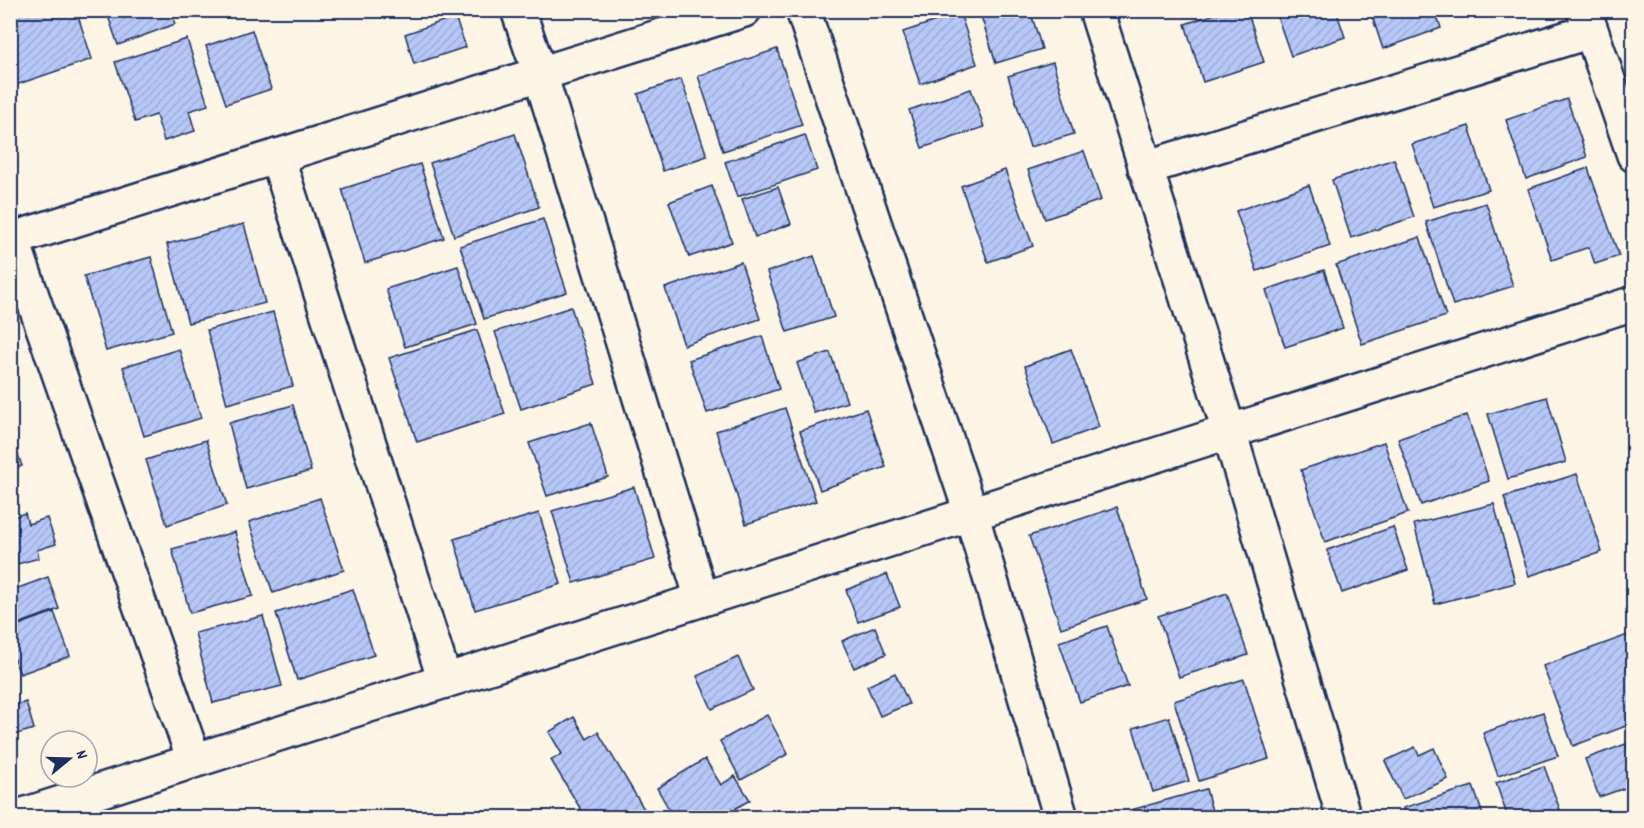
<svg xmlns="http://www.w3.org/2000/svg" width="1644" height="828" viewBox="0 0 1644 828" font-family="Dekko,sans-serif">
<defs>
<pattern id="building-hatch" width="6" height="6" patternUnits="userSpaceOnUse" patternTransform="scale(1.5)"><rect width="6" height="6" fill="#b7c7f7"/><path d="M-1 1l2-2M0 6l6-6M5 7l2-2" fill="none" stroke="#9dabd6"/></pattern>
</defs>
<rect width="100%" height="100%" fill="#fcf5e5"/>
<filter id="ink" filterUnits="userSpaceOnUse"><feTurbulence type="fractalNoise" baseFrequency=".0167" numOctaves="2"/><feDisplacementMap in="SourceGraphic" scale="12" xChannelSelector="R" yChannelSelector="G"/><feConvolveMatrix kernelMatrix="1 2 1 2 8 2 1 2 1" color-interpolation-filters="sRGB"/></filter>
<g filter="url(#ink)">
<g fill="url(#building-hatch)" stroke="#1b2f5e" stroke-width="1.5">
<polygon points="10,10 76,10 92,59 10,87"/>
<polygon points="106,10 170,10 175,24 118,45"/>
<polygon points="979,10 1030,10 1042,49 996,63"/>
<polygon points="1227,10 1247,10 1264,62 1203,82 1185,24"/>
<polygon points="1275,10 1336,10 1345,37 1291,56"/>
<polygon points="1370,10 1435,10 1441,28 1383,49"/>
<polygon points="960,13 977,64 920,84 903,32"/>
<polygon points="455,17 466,47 414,64 405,34"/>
<polygon points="252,30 271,89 226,104 206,46"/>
<polygon points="187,39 208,105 189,111 195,131 164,141 156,115 135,122 115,62"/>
<polygon points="777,49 802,125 723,151 698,76"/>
<polygon points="1053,62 1074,134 1030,147 1008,76"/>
<polygon points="681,79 707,156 663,171 638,94"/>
<polygon points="971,89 984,127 922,148 909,110"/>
<polygon points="1567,99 1587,157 1526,179 1506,120"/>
<polygon points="1469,126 1489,190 1433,207 1412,144"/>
<polygon points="515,134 539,207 454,236 430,163"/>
<polygon points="805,135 817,170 737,197 725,162"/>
<polygon points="1084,151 1101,200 1045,219 1028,170"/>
<polygon points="1394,159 1414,217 1351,238 1332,180"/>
<polygon points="420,164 444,238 365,263 342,189"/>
<polygon points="1588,168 1619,256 1595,264 1589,247 1552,260 1528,189"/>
<polygon points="1005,170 1033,246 988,262 961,186"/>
<polygon points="1309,185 1330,246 1257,271 1236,211"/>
<polygon points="712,186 732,242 689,257 669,202"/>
<polygon points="778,187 791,224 755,237 742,199"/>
<polygon points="1486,203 1513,286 1453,305 1426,222"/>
<polygon points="543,219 567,292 484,319 460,246"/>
<polygon points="244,224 265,303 188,323 167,244"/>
<polygon points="1420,237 1446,316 1362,344 1336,265"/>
<polygon points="814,256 834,317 787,332 767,272"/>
<polygon points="151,257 172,332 106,351 84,276"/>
<polygon points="741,262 760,319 684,345 665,288"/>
<polygon points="458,266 477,324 405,347 386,289"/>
<polygon points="1324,270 1343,328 1285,347 1266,290"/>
<polygon points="571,307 596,384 521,409 495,332"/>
<polygon points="273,312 293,386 227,404 207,330"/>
<polygon points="477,330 505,414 417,442 389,358"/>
<polygon points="762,336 779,389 707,413 689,360"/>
<polygon points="179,349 201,418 144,436 123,367"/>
<polygon points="1071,349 1099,427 1053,444 1025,366"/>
<polygon points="830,352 847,402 814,413 797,363"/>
<polygon points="1547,397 1566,462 1508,479 1488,414"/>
<polygon points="293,405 311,471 246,489 229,423"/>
<polygon points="785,408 816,501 746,524 716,431"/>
<polygon points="866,409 886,467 820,490 800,431"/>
<polygon points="1467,415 1489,481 1421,505 1398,439"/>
<polygon points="591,423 608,477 547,496 529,443"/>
<polygon points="10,431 22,466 10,470"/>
<polygon points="206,440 227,505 167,525 146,460"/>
<polygon points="1384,442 1408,513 1325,542 1301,470"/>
<polygon points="1577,474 1602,552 1529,576 1504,497"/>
<polygon points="634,487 655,559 574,583 552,511"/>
<polygon points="320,498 344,570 273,593 249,522"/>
<polygon points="1494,504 1515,583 1435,604 1414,524"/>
<polygon points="1117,507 1147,599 1061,628 1029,536"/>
<polygon points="25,513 28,524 47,518 56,544 37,550 39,558 10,566 10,518"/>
<polygon points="539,513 561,584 475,610 454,539"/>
<polygon points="1393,527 1408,570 1342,593 1327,550"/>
<polygon points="235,532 253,596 190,613 172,549"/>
<polygon points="887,574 900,607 858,622 846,590"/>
<polygon points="48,577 59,609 10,627 10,591"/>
<polygon points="353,589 374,655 297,680 276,613"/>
<polygon points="1227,593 1248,655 1179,677 1158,616"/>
<polygon points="54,612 70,656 20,674 10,649 10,628"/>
<polygon points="263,616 282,686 213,703 195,633"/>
<polygon points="1107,626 1128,686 1080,702 1059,642"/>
<polygon points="875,627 886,654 854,668 842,641"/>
<polygon points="1633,633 1634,723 1573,746 1543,666"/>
<polygon points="738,657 753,690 712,709 697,676"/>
<polygon points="895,673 909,704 880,716 867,686"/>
<polygon points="1244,679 1269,759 1199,781 1174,701"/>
<polygon points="26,702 34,729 10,736 10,707"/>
<polygon points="1543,712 1558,756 1498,776 1483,733"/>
<polygon points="767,715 788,754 741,780 720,741"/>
<polygon points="574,717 587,739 598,732 647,814 642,818 586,818 551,760 562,754 549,732"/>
<polygon points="1169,717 1189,781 1153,792 1133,728"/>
<polygon points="1626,744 1634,765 1634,785 1599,797 1585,759"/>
<polygon points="1415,747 1419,755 1434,748 1448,779 1403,799 1385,761"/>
<polygon points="705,759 721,785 735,776 750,800 736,808 742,818 674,818 657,788"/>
<polygon points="1544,766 1563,818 1508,818 1496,783"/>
<polygon points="1473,786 1484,818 1406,818 1403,808"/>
<polygon points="1206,789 1214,818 1133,818 1131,810"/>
</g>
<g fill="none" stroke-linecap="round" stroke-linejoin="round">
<g stroke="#1b2f5e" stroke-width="38">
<g id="minor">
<polyline points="518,10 540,74 702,599"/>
<polyline points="803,10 971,513 1061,818"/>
<polyline points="1096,10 1229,431 1344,818"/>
<polyline points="1584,10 1634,155"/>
<polyline points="277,156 445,681"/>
<polyline points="1145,168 1591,31"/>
<polyline points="10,233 194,760"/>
<polyline points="13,239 744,10"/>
<polyline points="14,818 1634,303"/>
</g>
</g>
<use href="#minor" stroke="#fcf5e5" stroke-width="33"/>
</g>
</g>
<rect width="1644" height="828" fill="none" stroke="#fcf5e5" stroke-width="36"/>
<rect x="18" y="18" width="1608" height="792" fill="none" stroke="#1b2f5e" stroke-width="2" filter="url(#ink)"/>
<g transform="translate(69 759) rotate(71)"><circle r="28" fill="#fcf5e5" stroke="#a2a6af" stroke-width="1.5"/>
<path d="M0-4.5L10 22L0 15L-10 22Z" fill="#1b2f5e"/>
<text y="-9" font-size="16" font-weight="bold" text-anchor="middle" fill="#1b2f5e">N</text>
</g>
</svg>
